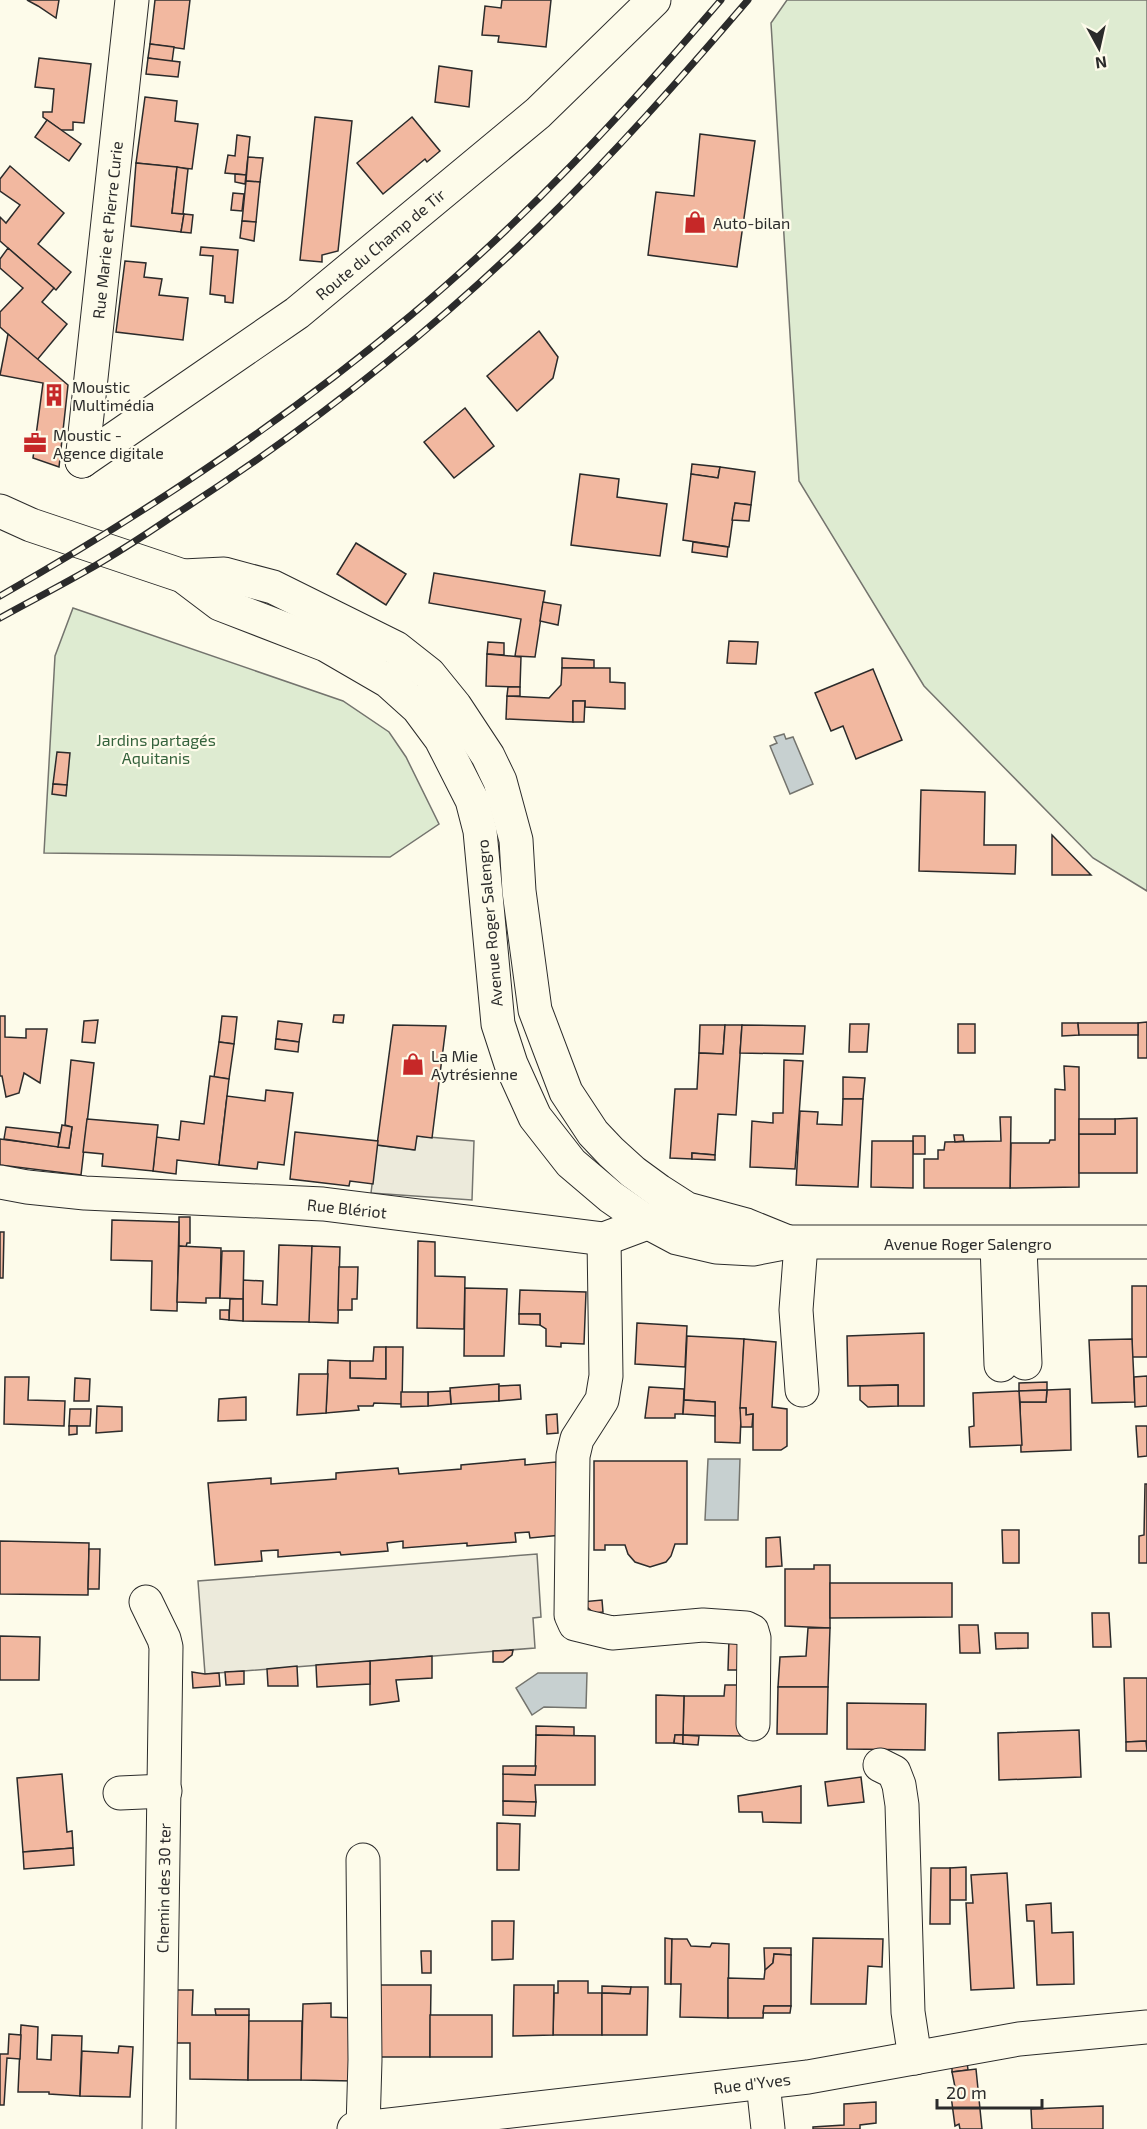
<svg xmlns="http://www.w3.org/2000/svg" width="1147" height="2129" viewBox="0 0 1147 2129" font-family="'Exo 2',sans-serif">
<rect width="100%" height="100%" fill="#fdfbea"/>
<g fill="#deebd1" stroke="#74746e" stroke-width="1.5">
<polygon points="787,0 1147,0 1147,891 1093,858 924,686 799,481 771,23"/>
<polygon points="73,608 343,701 389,732 406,757 439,824 390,857 44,853 55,656"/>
</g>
<g fill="#eceadb" stroke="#74746e" stroke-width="1.5">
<polygon points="417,1136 474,1141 472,1200 371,1193 377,1145 414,1150"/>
<polygon points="537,1554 541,1617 533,1618 535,1648 205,1674 198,1581"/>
</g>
<g fill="#c7d0d0" stroke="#74746e" stroke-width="1.5">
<polygon points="784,734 786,739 793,737 813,784 790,794 770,746 777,743 774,737"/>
<polygon points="708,1459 740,1459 738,1520 705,1520"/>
<polygon points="538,1673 587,1673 586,1708 544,1707 532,1715 516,1688"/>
</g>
<g fill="#f2b8a0" stroke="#2b2b2b" stroke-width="1.5">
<polygon points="27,0 59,0 56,18 38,6"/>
<polygon points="155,0 190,0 184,49 150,44"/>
<polygon points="502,0 551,0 546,47 498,42 499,36 482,35 485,6 501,8"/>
<polygon points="150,44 174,47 172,62 148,58"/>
<polygon points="39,58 91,64 84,123 73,122 73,130 61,130 43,117 43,112 52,112 54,89 35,87"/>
<polygon points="148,58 180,62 178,77 146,74"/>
<polygon points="439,66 472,71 469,107 435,102"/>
<polygon points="145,97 177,101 175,121 198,124 192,169 136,163"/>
<polygon points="315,117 352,121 338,251 322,255 322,262 300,260"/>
<polygon points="412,117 440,151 427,162 425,159 383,194 357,163"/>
<polygon points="47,120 81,144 69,161 35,137"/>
<polygon points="700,134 755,141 737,267 648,255 656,192 694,196"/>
<polygon points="237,135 250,137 246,175 225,173 228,155 235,156"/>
<polygon points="248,157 263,158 260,182 246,181"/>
<polygon points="136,163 177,167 172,213 184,214 181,232 131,226"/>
<polygon points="10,166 64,213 38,244 71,272 56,290 0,241 0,217 6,223 20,205 0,191 0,179"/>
<polygon points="177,167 188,169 183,214 172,213"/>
<polygon points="235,174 246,175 245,184 235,182"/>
<polygon points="246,181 260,182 256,222 242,221"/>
<polygon points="233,193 244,194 242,211 231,210"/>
<polygon points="184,214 193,215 191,233 181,232"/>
<polygon points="242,221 256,222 254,241 240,238"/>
<polygon points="201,247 238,250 233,303 225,302 225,296 210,294 213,256 200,255"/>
<polygon points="8,248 54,288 42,302 67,324 37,360 0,327 0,312 23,288 0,268 0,259"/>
<polygon points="125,261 146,263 144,277 162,279 159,295 188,298 183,340 116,332"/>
<polygon points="539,331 558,357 553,378 517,411 487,376"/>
<polygon points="8,334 68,385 59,467 33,458 43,383 0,375"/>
<polygon points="465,408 494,446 454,478 424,442"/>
<polygon points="692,464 720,467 718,478 691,474"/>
<polygon points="720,467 755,472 751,505 735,503 729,547 683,540 691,474 718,478"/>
<polygon points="580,474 619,479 617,497 667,504 660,556 571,545"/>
<polygon points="735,503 751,505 749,521 732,520"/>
<polygon points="693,542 728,547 727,557 692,552"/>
<polygon points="356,543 406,574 386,605 337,574"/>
<polygon points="434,573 545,591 535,657 515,656 521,619 429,603"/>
<polygon points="543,602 561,605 558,625 540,621"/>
<polygon points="729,641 758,642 756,664 727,663"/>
<polygon points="488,642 504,643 504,655 487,654"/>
<polygon points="487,654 521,657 520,687 486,686"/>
<polygon points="562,658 594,660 594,668 562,668"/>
<polygon points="562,668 610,668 610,682 625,683 625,709 585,707 585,701 573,701 573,722 506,719 507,696 549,698 561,685"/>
<polygon points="873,669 902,740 856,759 843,726 831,731 815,693"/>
<polygon points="508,687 520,687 520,696 507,696"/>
<polygon points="573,701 585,701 584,722 573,722"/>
<polygon points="57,752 70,753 67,785 53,784"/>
<polygon points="53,784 67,785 66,796 52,794"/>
<polygon points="921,790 985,792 984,845 1016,845 1015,874 919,871"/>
<polygon points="1052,835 1091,875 1052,875"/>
<polygon points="334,1015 344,1015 343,1023 333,1022"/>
<polygon points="0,1016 5,1016 5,1037 26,1038 26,1029 47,1029 40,1083 24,1073 19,1093 6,1097 2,1076 0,1076"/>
<polygon points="222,1016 237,1017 234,1044 219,1042"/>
<polygon points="98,1020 95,1043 82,1042 84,1021"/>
<polygon points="278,1021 302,1024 299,1042 276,1039"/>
<polygon points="1147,1022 1147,1058 1138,1058 1138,1023"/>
<polygon points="1062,1023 1078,1023 1079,1035 1062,1036"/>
<polygon points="1078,1023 1138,1023 1138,1035 1079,1035"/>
<polygon points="850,1024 869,1024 867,1052 849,1052"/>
<rect x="958" y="1024" width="17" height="29"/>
<polygon points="393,1025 446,1026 432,1138 417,1136 415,1150 377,1145"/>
<polygon points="700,1025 725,1025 723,1054 699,1053"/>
<polygon points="725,1025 742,1025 736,1115 718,1114 715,1155 692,1153 692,1159 670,1158 675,1089 697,1089 699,1053 723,1054"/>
<polygon points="742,1025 805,1026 803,1054 740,1053"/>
<polygon points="276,1039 299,1042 298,1052 275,1049"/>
<polygon points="219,1042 234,1044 229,1079 214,1077"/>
<polygon points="71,1060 94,1063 81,1175 0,1165 0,1139 69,1148 72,1127 65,1125"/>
<polygon points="784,1060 803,1061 795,1169 750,1167 752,1121 773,1123 773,1113 783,1113"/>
<polygon points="1064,1066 1079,1067 1079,1187 1010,1188 1011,1143 1049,1143 1050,1140 1055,1140 1055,1089 1065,1090"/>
<polygon points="210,1076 229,1079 219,1165 177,1160 176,1174 153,1171 156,1137 179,1140 181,1121 204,1124"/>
<polygon points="843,1077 865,1078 863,1099 843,1099"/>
<polygon points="266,1090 293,1093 284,1165 258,1162 257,1169 219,1165 227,1096 265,1101"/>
<polygon points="843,1099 863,1099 858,1187 796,1185 800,1111 818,1112 817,1124 842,1125"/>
<polygon points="1000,1117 1011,1117 1010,1188 924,1188 924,1159 938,1159 938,1150 944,1150 945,1142 1001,1141"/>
<polygon points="1137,1118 1137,1173 1079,1173 1079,1134 1115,1134 1115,1119"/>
<polygon points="87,1119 158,1125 153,1171 102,1166 103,1154 83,1152"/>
<rect x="1079" y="1119" width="36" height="15"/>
<polygon points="62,1125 72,1127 69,1148 58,1147"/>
<polygon points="6,1127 60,1133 58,1147 4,1139"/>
<polygon points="295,1132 378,1141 373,1184 350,1181 349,1186 290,1179"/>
<polygon points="954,1135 963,1135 964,1141 955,1142"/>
<rect x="913" y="1136" width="12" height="18"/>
<polygon points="872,1141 913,1141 913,1188 871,1187"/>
<polygon points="692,1153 715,1155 715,1160 692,1159"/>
<polygon points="179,1217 190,1217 190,1243 187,1243 186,1247 179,1246"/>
<polygon points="112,1220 179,1222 177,1311 151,1310 152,1261 111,1260"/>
<polygon points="0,1232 4,1232 3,1278 0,1278"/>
<polygon points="418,1241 435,1242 435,1276 465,1277 464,1329 417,1328"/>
<polygon points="279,1245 312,1246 310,1322 243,1321 243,1280 263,1281 262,1304 277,1305"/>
<polygon points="179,1246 221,1248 220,1298 206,1298 206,1303 177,1302"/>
<polygon points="312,1246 340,1247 338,1323 309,1322"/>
<polygon points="222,1251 244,1251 243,1299 220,1298"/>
<polygon points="339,1267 358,1267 357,1299 352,1299 352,1310 338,1310"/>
<rect x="1132" y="1286" width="15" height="71"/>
<polygon points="465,1288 507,1289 504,1356 464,1356"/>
<polygon points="520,1290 586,1292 584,1344 561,1343 561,1347 546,1346 546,1329 540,1325 540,1314 519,1314"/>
<polygon points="230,1299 243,1299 243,1321 229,1320"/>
<polygon points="220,1310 229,1310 229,1320 220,1319"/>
<polygon points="519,1314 540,1314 540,1325 519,1324"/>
<polygon points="637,1323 687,1326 685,1367 635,1364"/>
<polygon points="924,1333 924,1406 898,1406 898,1385 848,1386 847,1336"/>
<polygon points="687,1336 744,1339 740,1443 715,1442 715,1402 684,1400"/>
<polygon points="744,1339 776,1342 772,1407 787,1409 787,1446 781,1450 753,1450 753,1414 746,1415 746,1408 740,1408"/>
<polygon points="1132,1339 1135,1402 1092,1403 1089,1340"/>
<polygon points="374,1347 386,1347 386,1379 350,1378 350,1361 373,1361"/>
<polygon points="386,1347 403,1347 402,1404 374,1403 373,1406 358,1406 359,1410 326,1413 328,1360 350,1361 350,1378 386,1379"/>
<polygon points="299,1374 328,1374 326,1413 297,1415"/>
<polygon points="1147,1376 1147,1406 1135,1407 1134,1377"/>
<polygon points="5,1377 29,1377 28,1400 65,1401 64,1426 4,1424"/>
<polygon points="75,1378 90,1379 89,1401 74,1401"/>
<polygon points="1047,1382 1047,1390 1019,1391 1019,1383"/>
<polygon points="499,1384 499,1401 451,1404 450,1388"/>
<polygon points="520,1385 521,1399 499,1401 499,1386"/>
<polygon points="898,1385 898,1406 868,1407 860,1400 860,1386"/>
<polygon points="649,1387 684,1389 683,1414 675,1414 675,1418 645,1418"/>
<polygon points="1070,1389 1071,1450 1021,1452 1020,1402 1046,1402 1047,1390"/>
<polygon points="1047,1390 1046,1402 1020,1402 1019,1391"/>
<polygon points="450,1391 451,1404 428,1406 428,1392"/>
<polygon points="1019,1391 1022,1445 970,1447 969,1427 974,1426 973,1393"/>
<polygon points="401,1392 428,1392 428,1406 401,1407"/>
<polygon points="246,1397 246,1420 218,1421 219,1399"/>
<polygon points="684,1400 715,1402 715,1416 683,1414"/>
<polygon points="97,1406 122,1407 122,1431 96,1433"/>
<polygon points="740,1408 746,1408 746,1415 753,1414 752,1427 741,1427"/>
<polygon points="70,1409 91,1409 90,1426 69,1426"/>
<polygon points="557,1414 558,1433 547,1434 546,1415"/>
<polygon points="69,1426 77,1426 77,1434 69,1435"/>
<polygon points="1136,1426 1147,1426 1147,1456 1138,1457"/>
<polygon points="525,1459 525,1465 556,1462 562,1535 530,1538 529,1532 515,1533 516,1542 467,1546 467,1543 403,1548 403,1541 387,1543 388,1551 341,1555 340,1552 278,1557 278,1550 261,1551 262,1561 215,1565 208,1483 271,1478 271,1484 336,1479 336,1473 398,1468 399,1474 461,1469 461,1465"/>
<polygon points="594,1461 687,1461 687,1544 675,1544 671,1556 666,1562 650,1567 635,1562 628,1554 625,1545 605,1545 605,1550 594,1550"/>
<polygon points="1145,1484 1147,1484 1147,1563 1139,1563 1139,1536 1144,1535"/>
<polygon points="1002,1530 1019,1530 1019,1563 1003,1563"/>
<polygon points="780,1537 782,1566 766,1567 766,1538"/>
<polygon points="0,1541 89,1543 88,1595 0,1594"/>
<polygon points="89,1549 100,1549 99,1589 88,1589"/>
<polygon points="814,1565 830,1565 830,1628 785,1626 785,1569 814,1569"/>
<polygon points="830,1583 952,1583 952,1617 830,1618"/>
<polygon points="602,1600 603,1612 594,1613 581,1602"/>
<polygon points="1092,1613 1109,1613 1111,1647 1093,1647"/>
<polygon points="959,1625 978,1625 980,1653 960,1653"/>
<polygon points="808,1628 830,1628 828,1687 778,1687 780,1657 806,1656"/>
<polygon points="995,1633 1028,1633 1028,1648 996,1649"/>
<polygon points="0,1636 40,1637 39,1680 0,1680"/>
<polygon points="741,1638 741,1670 728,1670 729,1639"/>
<polygon points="513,1650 512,1655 503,1662 493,1662 493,1651"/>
<polygon points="432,1656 432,1678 396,1680 399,1701 370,1705 370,1661"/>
<polygon points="370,1661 370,1684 317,1687 316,1665"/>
<polygon points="297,1666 298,1686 268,1686 267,1669"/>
<polygon points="244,1671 244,1684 226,1685 225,1672"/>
<polygon points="192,1672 205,1674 219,1673 220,1686 193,1688"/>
<polygon points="1124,1678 1147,1678 1147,1751 1146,1741 1126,1742"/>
<polygon points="725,1685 744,1685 743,1736 683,1735 684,1696 724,1696"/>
<polygon points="778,1687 828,1687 827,1734 777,1734"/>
<polygon points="656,1695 684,1696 683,1735 675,1735 674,1743 656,1743"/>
<polygon points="847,1703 926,1704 925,1750 847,1749"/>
<polygon points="536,1726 574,1727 574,1736 536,1735"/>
<polygon points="1079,1730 1081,1777 999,1780 998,1733"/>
<polygon points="536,1735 595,1736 595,1785 535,1785 536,1802 503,1801 503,1774 535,1775"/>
<polygon points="675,1735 683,1735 683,1744 674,1743"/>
<polygon points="683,1735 699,1736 698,1745 683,1744"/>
<polygon points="1146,1741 1147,1751 1126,1751 1126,1742"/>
<polygon points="503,1766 536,1766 535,1775 503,1774"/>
<polygon points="62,1774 67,1832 72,1831 73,1848 23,1852 17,1778"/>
<polygon points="861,1777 864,1802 828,1806 825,1782"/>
<polygon points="801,1786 801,1823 763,1822 762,1812 739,1812 738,1796"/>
<polygon points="503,1801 536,1802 535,1816 503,1815"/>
<polygon points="497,1823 520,1824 519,1870 497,1870"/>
<polygon points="73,1848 74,1865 24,1869 23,1852"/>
<polygon points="966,1867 966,1900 950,1900 950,1868"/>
<polygon points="931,1868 950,1868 950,1924 930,1924"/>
<polygon points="1007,1873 1014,1988 971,1990 966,1903 973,1903 971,1875"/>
<polygon points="1051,1903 1052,1933 1073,1932 1074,1984 1037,1985 1034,1921 1027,1921 1026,1905"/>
<polygon points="492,1921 514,1921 513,1959 492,1960"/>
<polygon points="665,1938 672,1939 671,1984 665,1984"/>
<polygon points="813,1938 883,1939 882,1967 868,1966 866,2004 811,2004"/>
<polygon points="672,1939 687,1939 691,1946 710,1947 712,1943 729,1944 728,2018 680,2017 681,1984 671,1984"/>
<polygon points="764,1948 791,1948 791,1955 774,1954 773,1963 765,1970"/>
<polygon points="421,1951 431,1951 431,1973 422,1973"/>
<polygon points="774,1954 791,1955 791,2006 764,2006 763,2018 728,2018 728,1978 764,1979 765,1970 773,1963"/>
<polygon points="558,1981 588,1981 588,1993 602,1993 602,2035 553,2035 554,1993 558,1993"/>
<polygon points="380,1985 431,1985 430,2057 379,2057"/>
<polygon points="514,1985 554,1985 553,2035 513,2036"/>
<polygon points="602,1986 631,1987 630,1994 602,1993"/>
<polygon points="631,1987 648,1987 647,2035 602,2035 602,1993 630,1994"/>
<polygon points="173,1990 193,1990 192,2015 249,2015 248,2080 190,2079 190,2043 171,2043"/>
<polygon points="331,2003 331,2017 354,2018 354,2081 301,2080 303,2004"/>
<polygon points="764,2006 791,2006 790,2013 763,2013"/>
<polygon points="215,2009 249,2009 249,2015 216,2015"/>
<rect x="430" y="2015" width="62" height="42"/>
<polygon points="249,2021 302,2021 301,2080 248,2080"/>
<polygon points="21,2025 38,2027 37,2059 51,2060 52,2035 82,2036 80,2096 49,2094 49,2092 18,2092"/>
<polygon points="9,2034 21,2035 20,2059 7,2058 4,2105 0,2105 0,2054 8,2054"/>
<polygon points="119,2046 133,2047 130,2097 80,2096 82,2051 118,2053"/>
<polygon points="967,2062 968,2070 952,2072 952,2064"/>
<polygon points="976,2069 982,2129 960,2129 959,2124 955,2126 950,2088 955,2087 952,2072"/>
<polygon points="876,2102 876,2123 860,2125 860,2129 813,2129 813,2127 844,2125 844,2104"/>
<polygon points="1103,2106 1103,2129 1032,2129 1031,2109"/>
</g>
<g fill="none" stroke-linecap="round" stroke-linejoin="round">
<g stroke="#2b2b2b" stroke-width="35">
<g id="minor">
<polyline points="82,461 297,313 538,113 654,0"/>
<polyline points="82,461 132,0"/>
<polyline points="0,1182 27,1187 85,1193 323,1204 604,1239 671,1214"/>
<polyline points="604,1239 606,1376 602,1400 577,1439 573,1456 571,1615 575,1624 612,1633 703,1625 746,1628 752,1631 754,1638 753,1724"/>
<polyline points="997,1243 1001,1365"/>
<polyline points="801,1244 796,1310 802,1390"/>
<polyline points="1020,1248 1025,1363"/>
<polyline points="146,1602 164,1639 166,1647 159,2129"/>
<polyline points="880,1765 894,1772 899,1785 902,1805 908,2012 915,2058"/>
<polyline points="120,1793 165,1791"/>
<polyline points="763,2083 768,2129"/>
<polyline points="363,2128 365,2060 363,1860"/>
<polyline points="354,2129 808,2077 1019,2039 1147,2027"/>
</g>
</g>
<g stroke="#2b2b2b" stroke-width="35">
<g id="major">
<polyline points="0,511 31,525 183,576 220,604 326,645 388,681 418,708 441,739 472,800 480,831 498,1024 511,1064 535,1117 571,1163 611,1197 647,1222 677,1238 716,1247 753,1249 789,1242 1147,1242"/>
<polyline points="183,576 224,574 273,587 396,648 429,674 455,706 488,756 500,781 516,840 519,891 535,1010 566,1092 593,1133 611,1152 633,1172 659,1191 687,1209 746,1225 788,1242"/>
</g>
</g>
<use href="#minor" stroke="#fdfbea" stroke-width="33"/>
<use href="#major" stroke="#fdfbea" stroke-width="33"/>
<g stroke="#2b2b2b" stroke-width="7">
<g id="rail">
<path d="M0,596C144,514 282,423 410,316C523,222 625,112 721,0"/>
<path d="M0,618C29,602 58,587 86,571C116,554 145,535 173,516C305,431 430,334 542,224C615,153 682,77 748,0"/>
</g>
</g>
<use href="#rail" stroke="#fdfbea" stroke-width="4.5" stroke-dasharray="14" stroke-linecap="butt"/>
</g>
<defs>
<g id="shop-bare" transform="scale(1.8)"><path d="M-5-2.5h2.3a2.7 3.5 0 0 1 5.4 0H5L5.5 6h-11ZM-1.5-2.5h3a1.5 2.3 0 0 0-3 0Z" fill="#c62828" stroke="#fdfbea" stroke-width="2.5" paint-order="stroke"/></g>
<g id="building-bare" transform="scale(1.8)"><path d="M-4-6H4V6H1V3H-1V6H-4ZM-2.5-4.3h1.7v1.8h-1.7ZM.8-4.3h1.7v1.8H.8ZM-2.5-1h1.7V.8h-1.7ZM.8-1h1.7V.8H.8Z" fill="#c62828" stroke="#fdfbea" stroke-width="2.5" paint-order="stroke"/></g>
<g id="office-bare" transform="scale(1.8)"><path d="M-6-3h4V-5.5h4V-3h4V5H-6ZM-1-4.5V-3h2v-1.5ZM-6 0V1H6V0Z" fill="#c62828" stroke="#fdfbea" stroke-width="2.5" paint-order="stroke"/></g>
</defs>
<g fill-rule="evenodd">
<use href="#shop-bare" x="695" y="222"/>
<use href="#building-bare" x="54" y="395"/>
<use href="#office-bare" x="35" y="443"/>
<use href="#shop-bare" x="413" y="1064"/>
</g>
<g text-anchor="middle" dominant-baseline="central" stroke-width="4.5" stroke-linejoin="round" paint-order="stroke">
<g font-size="16" fill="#2b2b2b" stroke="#fdfbea" text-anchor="start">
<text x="713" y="222">Auto-bilan</text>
<text x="72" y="386">Moustic<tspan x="72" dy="18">Multimédia</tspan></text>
<text x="53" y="434">Moustic -<tspan x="53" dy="18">Agence digitale</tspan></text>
<text x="431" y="1055">La Mie<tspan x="431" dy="18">Aytrésienne</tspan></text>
</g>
<g font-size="16" fill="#2b2b2b" stroke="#fdfbea">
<text transform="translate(107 230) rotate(-84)">Rue Marie et Pierre Curie</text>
<text transform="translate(380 244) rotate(-40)">Route du Champ de Tir</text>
<text transform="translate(489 923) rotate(-95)">Avenue Roger Salengro</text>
<text transform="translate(347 1208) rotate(6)">Rue Blériot</text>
<text x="968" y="1243">Avenue Roger Salengro</text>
<text transform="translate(163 1888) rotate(-89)">Chemin des 30 ter</text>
<text transform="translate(752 2083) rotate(-7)">Rue d'Yves</text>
</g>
<g font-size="16" fill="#34623c" stroke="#fdfbea">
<text x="156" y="739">Jardins partagés<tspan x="156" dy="18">Aquitanis</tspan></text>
</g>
</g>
<g transform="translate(1099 48) rotate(172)" stroke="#fdfbea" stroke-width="4.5" paint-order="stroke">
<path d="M0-4.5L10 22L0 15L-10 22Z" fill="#2b2b2b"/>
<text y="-9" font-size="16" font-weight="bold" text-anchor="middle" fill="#2b2b2b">N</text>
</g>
<path d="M937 2099v9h105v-9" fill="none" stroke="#2b2b2b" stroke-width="3"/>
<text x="946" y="2099" font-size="18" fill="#2b2b2b" stroke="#fdfbea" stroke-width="4.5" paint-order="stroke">20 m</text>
</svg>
